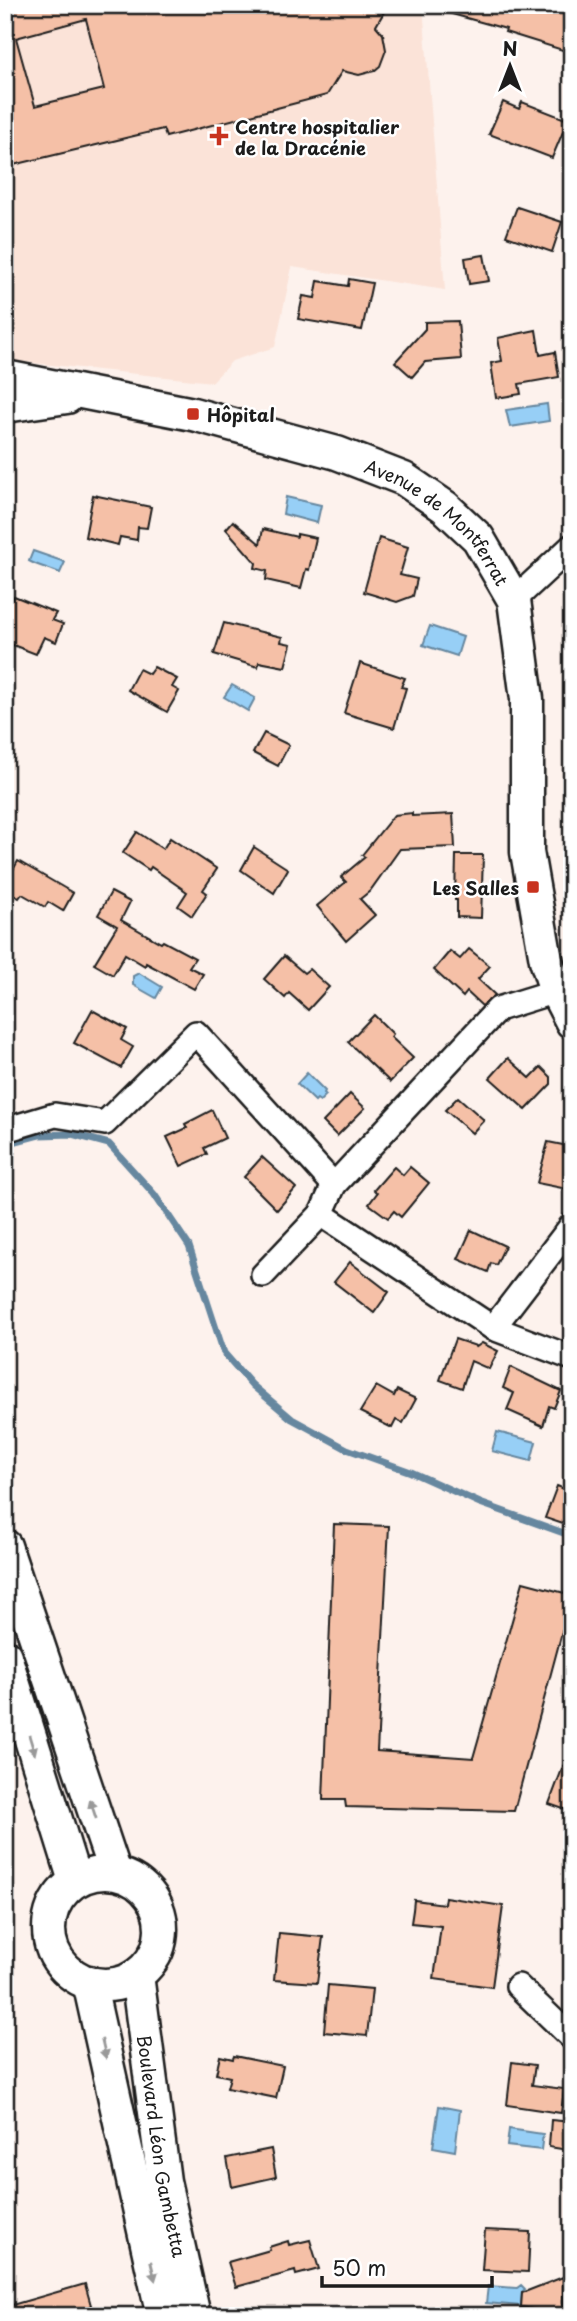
<svg xmlns="http://www.w3.org/2000/svg" width="577" height="2321" viewBox="0 0 577 2321" font-family="'Playpen Sans',sans-serif">
<rect width="100%" height="100%" fill="#fdf2ed"/>
<filter id="ink" filterUnits="userSpaceOnUse"><feTurbulence type="fractalNoise" baseFrequency=".0143" numOctaves="2"/><feDisplacementMap in="SourceGraphic" scale="14" xChannelSelector="R" yChannelSelector="G"/><feConvolveMatrix kernelMatrix="1 2 1 2 8 2 1 2 1" color-interpolation-filters="sRGB"/></filter>
<g filter="url(#ink)">
<polygon fill="#fbe3d8" points="5,5 423,5 445,290 292,267 275,347 232,361 212,382 5,360"/>
<g fill="#97cff6" stroke="#66879f" stroke-width="2">
<polygon points="547,404 549,421 510,427 506,410"/>
<polygon points="286,497 321,505 317,523 283,514"/>
<path d="M33,551L65,562L60,573C49,568 40,567 29,561Z"/>
<polygon points="430,626 463,637 457,656 423,645"/>
<polygon points="232,685 255,698 248,711 224,697"/>
<polygon points="139,973 162,987 156,998 133,985 133,976"/>
<polygon points="307,1073 325,1091 324,1093 326,1095 320,1101 317,1099 315,1101 297,1084"/>
<polygon points="497,1432 536,1442 531,1461 492,1451"/>
<polygon points="439,2106 460,2110 455,2151 433,2147"/>
<polygon points="509,2129 543,2134 541,2150 507,2146"/>
<polygon points="521,2285 525,2289 522,2292 521,2306 486,2303 488,2286 517,2288"/>
</g>
<g fill="none" stroke-linecap="round" stroke-linejoin="round">
<polyline stroke="#66879f" stroke-width="7" points="5,1144 39,1135 72,1134 109,1144 154,1194 189,1246 224,1353 252,1385 292,1419 347,1449 411,1472 480,1503 572,1536"/>
</g>
<g fill="#f5c0a7" stroke="#1c1c1c" stroke-width="2" fill-rule="evenodd">
<path d="M5,5H388L376,26L383,34L386,50L380,66L374,71L359,75L342,71L327,95L166,137L163,129L5,167ZM86,19L104,89L35,106L16,38Z"/>
<polygon points="442,5 572,5 572,53 505,32 506,29 441,11"/>
<polygon points="503,102 519,109 522,102 568,120 552,158 489,134"/>
<polygon points="517,207 562,222 552,252 506,236"/>
<polygon points="484,255 489,281 469,284 465,258"/>
<polygon points="349,279 372,283 362,330 298,319 303,296 315,298 318,281 348,286"/>
<polygon points="458,321 461,359 425,362 412,377 395,362 425,329 425,322"/>
<polygon points="536,330 540,355 555,352 559,377 519,384 521,394 496,398 491,363 502,361 498,338"/>
<polygon points="93,495 151,507 147,528 138,527 137,540 120,537 118,545 85,537"/>
<polygon points="233,521 260,544 263,529 297,537 297,534 316,538 309,570 306,569 301,588 266,580 267,571 255,568 256,563 226,529"/>
<polygon points="379,538 408,547 400,575 417,579 413,596 397,602 364,592"/>
<polygon points="14,596 56,613 52,620 63,624 56,642 44,637 36,654 5,642 5,597 13,599"/>
<polygon points="224,623 282,637 281,642 291,644 285,667 259,662 258,667 214,654"/>
<polygon points="360,663 405,678 401,687 406,688 394,728 344,713"/>
<polygon points="154,667 177,679 172,687 179,691 167,712 128,690 139,669 149,674"/>
<polygon points="264,733 289,745 278,766 253,753"/>
<polygon points="412,813 412,816 453,814 455,847 400,849 370,891 360,899 375,915 346,941 317,906 346,882 341,877 365,857 362,855 394,815"/>
<polygon points="137,832 163,849 170,838 217,869 203,890 207,893 192,916 178,906 187,892 151,867 149,870 123,853"/>
<polygon points="254,847 288,869 274,893 241,870"/>
<polygon points="456,855 483,855 481,918 457,917 457,900 455,900"/>
<polygon points="18,861 73,893 63,911 48,902 45,907 22,894 19,898 5,890 5,884"/>
<polygon points="111,892 130,902 121,920 161,943 163,941 195,958 189,967 203,974 194,989 146,963 145,966 125,954 113,975 94,964 117,926 98,915"/>
<polygon points="469,949 490,966 478,979 495,995 482,1006 467,992 463,997 434,970 450,951 460,959"/>
<polygon points="284,956 304,973 309,969 329,987 308,1010 289,993 285,998 264,979"/>
<polygon points="92,1010 127,1029 121,1040 133,1047 121,1068 74,1043"/>
<polygon points="374,1015 393,1034 391,1037 413,1058 390,1082 348,1042"/>
<polygon points="508,1058 530,1078 541,1067 551,1077 551,1084 526,1110 490,1078"/>
<polygon points="350,1094 365,1108 337,1136 323,1122"/>
<polygon points="458,1097 484,1120 472,1133 445,1110"/>
<polygon points="212,1110 225,1138 204,1148 207,1154 181,1166 167,1137 187,1128 185,1124"/>
<polygon points="548,1142 568,1146 567,1152 572,1153 572,1190 537,1183"/>
<polygon points="262,1157 296,1188 277,1210 244,1177"/>
<polygon points="394,1167 403,1175 410,1167 429,1183 401,1217 394,1211 388,1218 369,1204 377,1193 374,1190"/>
<polygon points="471,1230 505,1246 496,1265 491,1263 488,1272 458,1259"/>
<polygon points="350,1262 389,1292 374,1313 334,1282"/>
<polygon points="455,1339 476,1346 475,1348 482,1343 498,1351 489,1369 471,1361 462,1388 440,1380"/>
<polygon points="511,1367 561,1391 554,1408 549,1406 543,1426 507,1410 514,1393 503,1388"/>
<polygon points="376,1386 394,1396 397,1390 416,1399 403,1423 396,1420 392,1428 360,1412"/>
<polygon points="557,1486 572,1492 572,1505 563,1524 545,1518"/>
<polygon points="334,1524 389,1526 377,1751 473,1758 523,1582 572,1595 514,1811 346,1807 345,1800 323,1800"/>
<polygon points="570,1748 572,1748 572,1812 549,1804"/>
<polygon points="445,1897 503,1906 492,1987 434,1979 441,1926 411,1923 413,1910 414,1900 444,1904"/>
<polygon points="279,1933 323,1937 317,1983 274,1980"/>
<polygon points="328,1985 372,1989 367,2036 324,2032"/>
<polygon points="220,2056 233,2059 234,2056 283,2066 276,2098 227,2088 230,2077 216,2074"/>
<polygon points="512,2062 535,2065 532,2085 564,2089 561,2113 507,2105"/>
<polygon points="551,2120 572,2122 572,2144 568,2144 568,2150 549,2147"/>
<polygon points="271,2149 276,2177 232,2187 227,2158"/>
<polygon points="485,2230 530,2232 528,2272 482,2270"/>
<polygon points="310,2240 319,2269 296,2275 295,2271 236,2287 228,2262 270,2250 269,2247 288,2241 289,2245"/>
<polygon points="563,2277 563,2316 545,2316 545,2311 521,2307 522,2293"/>
<polygon points="85,2284 94,2316 5,2316 5,2307"/>
</g>
<g fill="none" stroke-linecap="round" stroke-linejoin="round">
<g stroke="#1c1c1c" stroke-width="28">
<g id="street">
<polyline points="514,600 572,546"/>
<polyline points="556,991 498,1009 334,1185 321,1214 493,1328 572,1225"/>
<polyline points="5,1130 55,1115 105,1123 196,1033 334,1185"/>
<polyline points="263,1275 321,1214"/>
<polyline points="493,1328 572,1358"/>
<polyline points="518,1986 572,2038"/>
</g>
</g>
<g stroke="#1c1c1c" stroke-width="37">
<g id="secondary">
<path id="s1" d="M5,377L193,414L337,453L404,479L445,507L478,538L514,600L527,699V852L546,960L556,991L572,1022"/>
<polyline points="5,406 67,397"/>
<polyline points="5,1546 115,1873"/>
<polyline points="5,1656 75,1881"/>
<circle cx="105" cy="1929" r="56"/>
<path id="s2" d="M137,1975L164,2181L194,2316"/>
<polyline points="89,1982 163,2316"/>
</g>
</g>
<use href="#street" stroke="#fff" stroke-width="23"/>
<use href="#secondary" stroke="#fff" stroke-width="32"/>
</g>
<defs><path id="oneway-solid" d="M-6-.8H1V-3.2L6.5 0L1 3.2V.8H-6Z" transform="scale(1.75)"/></defs>
<g fill="#999">
<use href="#oneway-solid" transform="translate(32 1745) rotate(73)"/>
<use href="#oneway-solid" transform="translate(93 1809) rotate(-108)"/>
<use href="#oneway-solid" transform="translate(104 2049) rotate(77)"/>
<use href="#oneway-solid" transform="translate(153 2271) rotate(77)"/>
</g>
</g>
<g fill="#c8321e" stroke="#fff" stroke-width="2.5">
<path d="M215.5 125.5h7v7h7v7h-7v7h-7v-7h-7v-7h7z"/>
<rect x="186" y="407" width="14" height="14" rx="3.5"/>
<rect x="526" y="880" width="14" height="14" rx="3.5"/>
</g>
<g text-anchor="middle" dominant-baseline="central" stroke-width="5" stroke-linejoin="round" paint-order="stroke">
<g font-size="18" font-weight="bold" fill="#1c1c1c" stroke="#fff" text-anchor="start">
<text x="235" y="126">Centre hospitalier<tspan x="235" dy="21">de la Dracénie</tspan></text>
<text x="207" y="414">Hôpital</text>
<text x="519" y="887" text-anchor="end">Les Salles</text>
</g>
<g font-size="18" fill="#1c1c1c" stroke="#fff">
<text stroke="none"><textPath href="#s1" startOffset="466">Avenue de Montferrat</textPath></text>
<text stroke="none"><textPath href="#s2" startOffset="173">Boulevard Léon Gambetta</textPath></text>
</g>
</g>
<rect width="577" height="2321" fill="none" stroke="#fff" stroke-width="28"/>
<rect x="14" y="14" width="549" height="2293" fill="none" stroke="#1c1c1c" stroke-width="2.5" filter="url(#ink)"/>
<g transform="translate(510 66)" stroke="#ffffff" stroke-width="5" paint-order="stroke">
<path d="M0-5L12 26L0 18L-12 26Z" fill="#1c1c1c"/>
<text y="-10" font-size="19" font-weight="bold" text-anchor="middle" fill="#1c1c1c">N</text>
</g>
<path d="M322 2276v10h170v-10" fill="none" stroke="#1c1c1c" stroke-width="3.5"/>
<text x="332" y="2276" font-size="21" fill="#1c1c1c" stroke="#ffffff" stroke-width="5" paint-order="stroke">50 m</text>
</svg>
